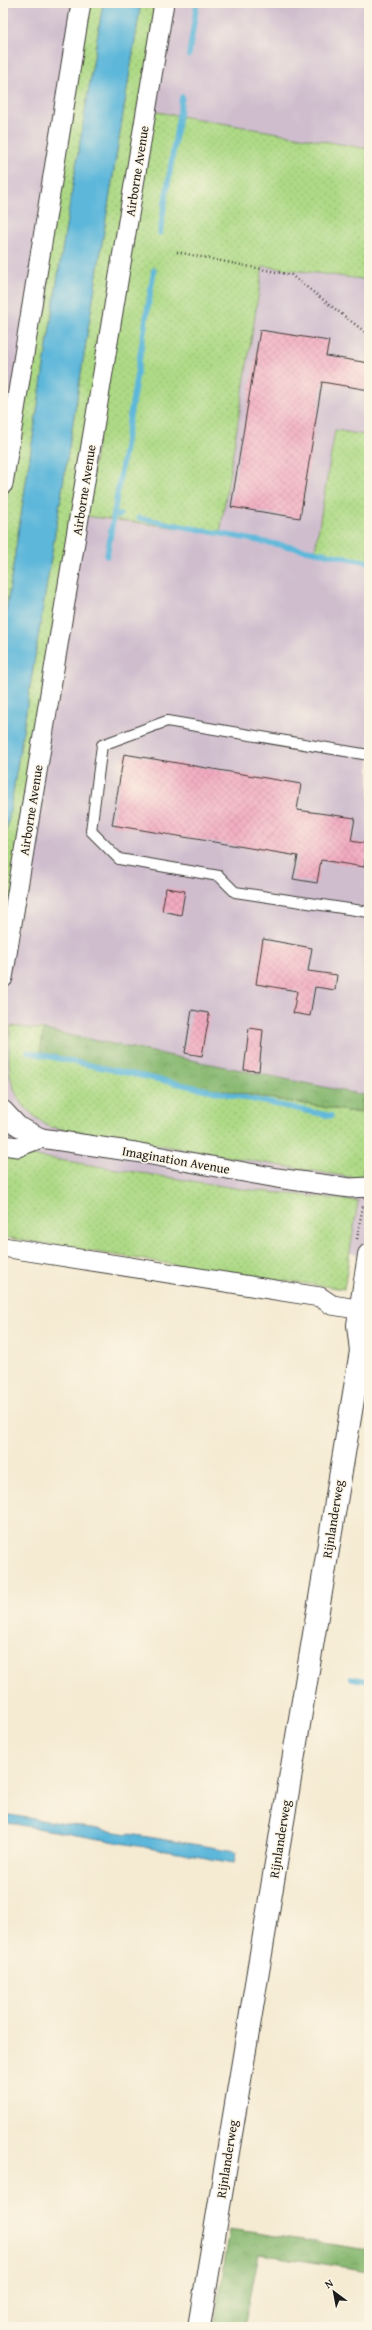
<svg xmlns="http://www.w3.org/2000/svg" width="372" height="2330" viewBox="0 0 372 2330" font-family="'Gentium Book Plus',serif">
<defs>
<pattern id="grass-dots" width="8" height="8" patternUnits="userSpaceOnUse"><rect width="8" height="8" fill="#aeda86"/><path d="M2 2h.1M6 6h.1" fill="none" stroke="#95ba73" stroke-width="1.8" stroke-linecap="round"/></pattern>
<pattern id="forest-crowns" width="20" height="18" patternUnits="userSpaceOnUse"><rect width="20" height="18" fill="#8aba73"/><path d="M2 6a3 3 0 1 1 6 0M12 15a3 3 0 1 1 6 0" fill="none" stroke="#769f63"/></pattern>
<pattern id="building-cross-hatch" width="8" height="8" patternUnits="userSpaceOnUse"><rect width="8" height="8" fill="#f2abc1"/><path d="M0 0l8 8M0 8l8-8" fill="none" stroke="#cf93a5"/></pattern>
</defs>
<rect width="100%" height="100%" fill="#fcf5e5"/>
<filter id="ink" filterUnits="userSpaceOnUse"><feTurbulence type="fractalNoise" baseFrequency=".025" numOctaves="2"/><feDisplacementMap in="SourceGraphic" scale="8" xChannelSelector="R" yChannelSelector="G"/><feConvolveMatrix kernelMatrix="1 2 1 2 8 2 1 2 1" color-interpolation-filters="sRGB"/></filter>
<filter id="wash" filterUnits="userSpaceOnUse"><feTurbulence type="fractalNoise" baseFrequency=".012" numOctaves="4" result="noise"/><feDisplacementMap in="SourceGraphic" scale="16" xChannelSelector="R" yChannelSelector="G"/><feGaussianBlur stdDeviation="0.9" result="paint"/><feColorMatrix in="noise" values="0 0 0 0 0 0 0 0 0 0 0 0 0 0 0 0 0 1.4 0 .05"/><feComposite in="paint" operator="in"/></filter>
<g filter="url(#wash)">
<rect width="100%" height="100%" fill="#f5ebd3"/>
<polygon fill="#cfbdce" points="3,3 369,3 369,1256 3,1193"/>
<g fill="url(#grass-dots)" stroke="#657b51">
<polygon points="87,3 103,3 59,269 3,631 3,521"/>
<polygon points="141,3 158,3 3,953 3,854"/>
<polygon points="152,111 369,149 369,280 263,266 220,533 85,516"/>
<polygon points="335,430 369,436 369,560 315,551"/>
<path d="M11,1026L44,1030L40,1052L189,1085L360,1113L363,1095L369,1097V1146L361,1179L50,1127C7,1102 6,1071 11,1026Z"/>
<polygon points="3,1151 241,1189 358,1201 344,1289 213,1271 3,1237"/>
</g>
<g fill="url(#forest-crowns)" stroke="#536b48">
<polygon points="44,1030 363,1095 360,1113 189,1085 40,1052"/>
<polygon points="230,2229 369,2250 369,2271 259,2254 244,2327 214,2327"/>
</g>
<g fill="#5db7da" stroke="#3c6a7b">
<polygon points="103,3 141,3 3,854 3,631 59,269"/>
<polygon points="3,1814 236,1851 234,1863 3,1822"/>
</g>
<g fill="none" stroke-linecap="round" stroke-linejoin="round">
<g stroke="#5db7da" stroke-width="5.5">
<polyline points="189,55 197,3"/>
<polyline points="160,233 182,97"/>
<polyline points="113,515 120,515"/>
<polyline points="139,518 369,562"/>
<polyline points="107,556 154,270"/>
<polyline points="28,1052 331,1116"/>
<polyline points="351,1678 369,1681"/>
</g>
</g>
<g id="blocks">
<g fill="url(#building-cross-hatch)">
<polygon points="260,330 329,341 326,356 369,363 369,390 322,382 300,518 231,507"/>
<polygon points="124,754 301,784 297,810 355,818 351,841 368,844 364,867 321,860 317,883 293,879 298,856 112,825"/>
<polygon points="166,888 185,891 181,915 162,911"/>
<polygon points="263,939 312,948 308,971 337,975 335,990 315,987 310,1016 293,1013 297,991 256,984"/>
<polygon points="192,1010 208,1013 209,1017 202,1056 185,1053"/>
<polygon points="249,1028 263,1030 259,1071 244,1070"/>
</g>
</g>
</g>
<g filter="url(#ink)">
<use href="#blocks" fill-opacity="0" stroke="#3d3b37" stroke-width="1"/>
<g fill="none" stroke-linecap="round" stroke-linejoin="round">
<g stroke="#3d3b37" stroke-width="12">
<polyline id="lane" points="369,755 167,721 102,745 91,831 119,859 219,876 235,892 369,912"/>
</g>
<g stroke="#3d3b37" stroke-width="21">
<g id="street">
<polyline points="3,484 81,3"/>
<polyline points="3,978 164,3"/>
<polyline points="3,1110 18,1126 41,1138"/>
<polyline points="3,1145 18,1147 41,1138 135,1152 277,1178 350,1188 369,1187"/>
<polyline points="3,1247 320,1297 332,1305 369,1311"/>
</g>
</g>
<g stroke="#3d3b37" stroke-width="24">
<polyline id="secondary" points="199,2327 361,1351 358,1325 369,1255"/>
</g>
<g stroke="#3d3b37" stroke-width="2.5" stroke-dasharray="1 3" stroke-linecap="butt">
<polyline points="177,252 291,275 369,335"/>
<polyline points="357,1239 363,1205"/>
</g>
<use href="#lane" stroke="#fff" stroke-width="10"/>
<use href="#street" stroke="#fff" stroke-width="19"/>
<use href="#secondary" stroke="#fff" stroke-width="22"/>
</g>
</g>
<g text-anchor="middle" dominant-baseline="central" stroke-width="3" stroke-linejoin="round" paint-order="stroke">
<g font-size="13" fill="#1c1c1c" stroke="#fcf5e5">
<text transform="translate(137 171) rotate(-81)">Airborne Avenue</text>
<text transform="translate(84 490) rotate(-81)">Airborne Avenue</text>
<text transform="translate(31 810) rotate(-81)">Airborne Avenue</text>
<text transform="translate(176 1160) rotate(10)">Imagination Avenue</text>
<text transform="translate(333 1519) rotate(-81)">Rijnlanderweg</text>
<text transform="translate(280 1839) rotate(-81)">Rijnlanderweg</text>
<text transform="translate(227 2159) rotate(-81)">Rijnlanderweg</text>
</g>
</g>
<rect width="372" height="2330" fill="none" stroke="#fcf5e5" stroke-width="16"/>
<g transform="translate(334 2292) rotate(328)" stroke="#fcf5e5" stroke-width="3" paint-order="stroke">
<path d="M0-3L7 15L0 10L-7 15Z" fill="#1c1c1c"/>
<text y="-6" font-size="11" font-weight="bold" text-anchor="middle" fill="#1c1c1c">N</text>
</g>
</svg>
